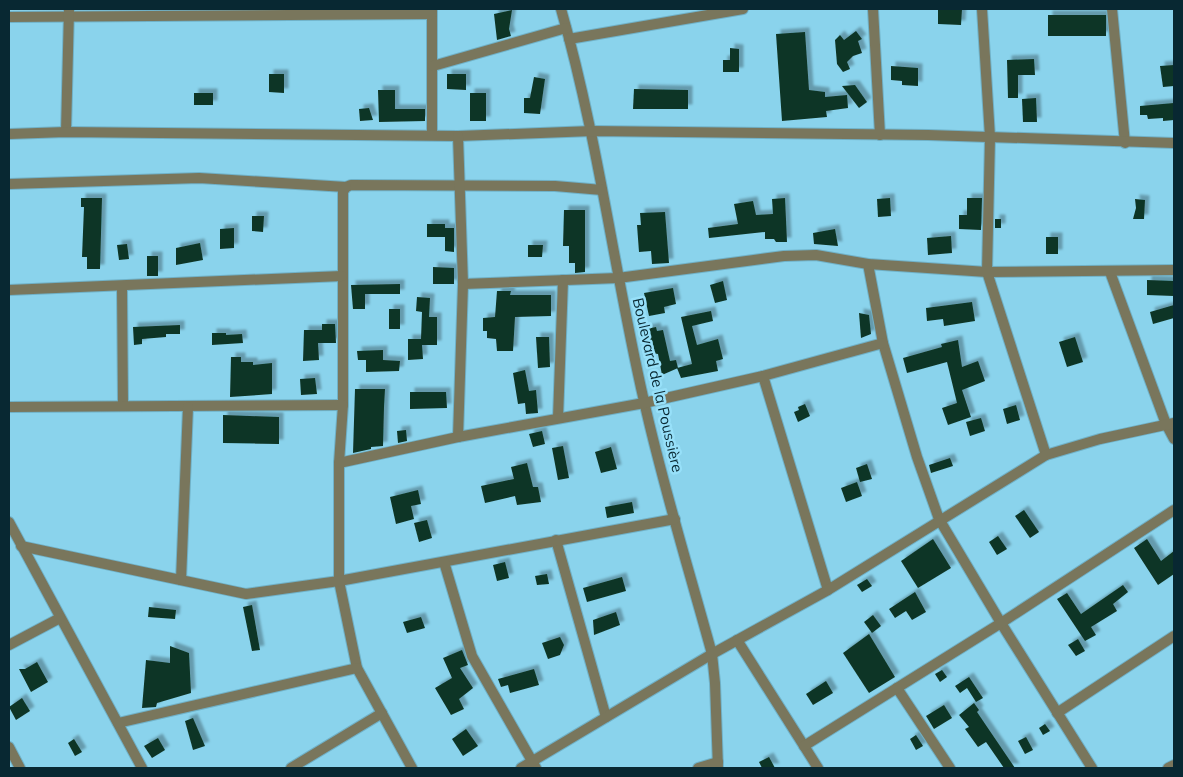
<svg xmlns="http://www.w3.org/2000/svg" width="1183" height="777" viewBox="0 0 1183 777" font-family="Mulish,sans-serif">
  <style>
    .building { fill: #0f3525; filter: url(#shadow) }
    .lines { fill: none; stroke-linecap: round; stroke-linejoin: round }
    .street-casing { stroke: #70b1c7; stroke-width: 12 }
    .street { stroke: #79765c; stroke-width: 10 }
    .labels { text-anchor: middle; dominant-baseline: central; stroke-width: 5; stroke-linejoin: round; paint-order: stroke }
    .street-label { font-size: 15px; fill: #082832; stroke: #97e0f9 }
  </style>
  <defs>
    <filter id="shadow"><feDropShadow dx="4.5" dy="-4.5" stdDeviation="1" flood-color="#0004"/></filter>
  </defs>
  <rect width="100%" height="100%" fill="#8ad3ec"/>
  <g class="building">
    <path d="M938 9H962L961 25 938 24Z"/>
    <path d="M512 10 509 29 511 36 497 40 494 14Z"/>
    <rect x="1048" y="15" width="58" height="21"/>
    <path d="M856 31 862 39 858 41 862 53 853 56 847 62 850 69 843 72 837 64 835 40 840 35 844 40Z"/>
    <path d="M805 32 809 90 825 92V97L847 95 848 108 826 111 827 117 782 121 776 34Z"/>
    <path d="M730 48 739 49V72H723V60H730Z"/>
    <path d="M1034 59 1035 75H1018V98H1008L1007 60Z"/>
    <path d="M1174 65V86L1163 87 1160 66Z"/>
    <path d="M891 66 918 68V86L902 85V81L891 80Z"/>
    <path d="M269 74H284V93L269 92Z"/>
    <path d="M447 74H466V90L447 89Z"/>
    <path d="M534 77 545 79 540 114 524 113V98H530Z"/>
    <path d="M855 85 867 102 859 108 842 86Z"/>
    <path d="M634 89 688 90V109H633Z"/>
    <path d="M378 90H395V109H425V121L379 122Z"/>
    <rect x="194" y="93" width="19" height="12"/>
    <rect x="470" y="93" width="16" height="28"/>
    <path d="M1036 98 1037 122H1023L1022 99Z"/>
    <path d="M1174 103V120L1163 121V118L1148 119 1147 115H1140V106Z"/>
    <path d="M369 108 373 120 360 121 359 109Z"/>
    <path d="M81 198H102L100 269H87V257H82L84 207H81Z"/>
    <path d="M785 198 787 242H776L774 239H765V232L709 238 708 228 738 224 734 204 753 201 756 215 773 214 772 199Z"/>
    <path d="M890 198 891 216 878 217 877 199Z"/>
    <path d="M967 198H982L981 230 959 229V215H967Z"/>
    <path d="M1135 199 1145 200 1144 219H1133L1136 208Z"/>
    <path d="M564 210H585V272L575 273V263H569V246H563Z"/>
    <path d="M665 212 669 263 652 264 651 251 639 252 637 225H641L640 213Z"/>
    <path d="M252 216H264L263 232 252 231Z"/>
    <rect x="995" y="219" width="6" height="9"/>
    <path d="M427 224H445V228H454V252L445 251V237H427Z"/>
    <path d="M234 228V248L220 249V229Z"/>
    <path d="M835 229 838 246 814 244 813 233Z"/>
    <path d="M951 236 952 253 928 255 927 238Z"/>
    <rect x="1046" y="237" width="12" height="17"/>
    <path d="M200 243 203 260 176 265V248Z"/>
    <path d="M127 244 129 259 119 260 117 245Z"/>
    <path d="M528 245H543L542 257H528Z"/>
    <rect x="147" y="256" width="11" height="20"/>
    <path d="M433 267 454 268V284H433Z"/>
    <path d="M1147 280 1174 281V296L1147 295Z"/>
    <path d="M723 281 727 300 715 303 710 285Z"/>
    <path d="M400 284V294H365V309H353L351 285Z"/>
    <path d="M673 288 676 304 664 307 665 313 649 316 644 293Z"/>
    <path d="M497 291H511L510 295H551V316L515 317 513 351H497L496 339 487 338V331H483V318L495 317Z"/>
    <path d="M417 297 430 298 429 317H437V345H422L423 359 408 360V339H421L422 312 416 311Z"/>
    <path d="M972 302 975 321 944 326 943 319 927 321 926 308Z"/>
    <path d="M1174 305V318L1153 324 1150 312Z"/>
    <rect x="389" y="309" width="11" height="20"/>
    <path d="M711 311 713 321 692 326 697 345 718 339 723 359 716 361 718 371 681 378 677 368 692 364 681 317Z"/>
    <path d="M859 313 869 315 871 334 861 338Z"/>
    <path d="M322 324H335L336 343H318L319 360 303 361 304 330H322Z"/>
    <path d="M180 325V334H166V337L142 339V344L134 345 133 327Z"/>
    <path d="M656 327 657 331 663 330 670 361 676 360 678 368 662 375 658 354 652 353 646 329Z"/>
    <path d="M212 333H226V335L242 334 243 343 212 345Z"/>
    <path d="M536 337H549L550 367 538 368Z"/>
    <path d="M1075 337 1083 362 1067 367 1059 342Z"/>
    <path d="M958 340 962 367 978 361 985 381 962 390 971 417 948 425 942 408 957 403 947 362 907 373 903 358 942 347 941 344Z"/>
    <path d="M383 350V360L400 361 399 371 366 372V360H358L357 351Z"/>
    <path d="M231 357H241V362H253V365L272 363V394L230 397Z"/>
    <path d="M525 370 529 391 536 390 538 413 526 414 525 403 518 404 513 373Z"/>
    <path d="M315 378 317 394 301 395 300 379Z"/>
    <path d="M355 389H385L384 407 383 446 371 447V449L353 453Z"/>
    <path d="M410 392H446L447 408 410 409Z"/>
    <path d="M805 404 810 416 798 422 794 412 799 410 798 407Z"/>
    <path d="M1016 405 1020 420 1007 424 1003 409Z"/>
    <path d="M223 415 279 417V444L223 443Z"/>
    <path d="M981 418 985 431 970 436 966 422Z"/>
    <path d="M406 430 407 441 398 443 397 431Z"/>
    <path d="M542 431 545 444 533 447 529 434Z"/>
    <path d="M563 446 569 478 558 480 552 448Z"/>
    <path d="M611 447 617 469 601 473 595 452Z"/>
    <path d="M950 458 953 466 931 473 929 465Z"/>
    <path d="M527 463 533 487H538L541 502 517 505 515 496 485 503 481 486 514 479 511 467Z"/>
    <path d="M867 464 872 479 860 482 856 468Z"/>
    <path d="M857 482 862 496 846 502 841 488Z"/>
    <path d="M418 490 421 504 411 506 414 519 396 524 390 497Z"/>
    <path d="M632 502 634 513 607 518 605 507Z"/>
    <path d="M1024 510 1039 532 1030 538 1015 516Z"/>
    <path d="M427 520 432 538 419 542 414 523Z"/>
    <path d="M998 536 1007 549 997 555 989 542Z"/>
    <path d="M933 539 951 568 918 588 901 561Z"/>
    <path d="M1147 539 1161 561 1174 551V574L1158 585 1134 548Z"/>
    <path d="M505 562 509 578 497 581 493 565Z"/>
    <path d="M547 574 549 584 537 585 535 576Z"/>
    <path d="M622 577 626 591 587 602 583 588Z"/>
    <path d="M867 579 872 586 862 592 857 585Z"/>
    <path d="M1123 585 1128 592 1113 604 1117 611 1091 627 1096 635 1085 641 1057 599 1067 593 1081 614Z"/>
    <path d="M915 592 926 612 912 620 906 611 895 618 889 609Z"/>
    <path d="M252 605 260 650 252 651 243 607Z"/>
    <path d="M149 607 176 610 175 619 148 617Z"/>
    <path d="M616 612 620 625 594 635 593 620Z"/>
    <path d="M873 615 881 626 872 633 864 622Z"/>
    <path d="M421 617 425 628 407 633 403 622Z"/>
    <path d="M869 634 895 677 869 693 843 653Z"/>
    <path d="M560 637 564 645 560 655 548 659 542 643Z"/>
    <path d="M1078 639 1085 651 1076 656 1068 645Z"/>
    <path d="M170 646 189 653 191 693 157 703 156 707 142 708 146 660 170 663Z"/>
    <path d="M462 650 468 665 460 668 473 688 459 699 464 709 451 715 435 688 452 678 443 658Z"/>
    <path d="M37 662 48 682 31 692 19 669H25Z"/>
    <path d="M534 669 539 685 510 693 508 685 501 687 498 679Z"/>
    <path d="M942 670 947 677 940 682 935 674Z"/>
    <path d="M969 677 983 698 976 702 967 688 960 693 955 686Z"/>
    <path d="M826 681 833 693 813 705 806 694Z"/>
    <path d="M22 698 30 711 16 720 9 707Z"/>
    <path d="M974 703 979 710 977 712 1015 768H1004L986 742 978 747 965 729 969 727 959 715Z"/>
    <path d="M944 705 952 718 934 729 926 716Z"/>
    <path d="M193 718 205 746 193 750 185 721Z"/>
    <path d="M1045 724 1050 731 1043 735 1039 728Z"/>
    <path d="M466 729 478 746 463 756 452 739Z"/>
    <path d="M916 735 923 746 916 750 910 739Z"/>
    <path d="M1026 737 1033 750 1025 754 1018 741Z"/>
    <path d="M158 738 165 750 152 758 144 746Z"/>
    <path d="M74 739 82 752 75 756 68 743Z"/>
    <path d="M769 757 775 768H762L759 762Z"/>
  </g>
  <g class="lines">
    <g class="street-casing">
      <g id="street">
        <path d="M432 9V134"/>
        <path d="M561 9C598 138 614 271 644 401 663 486 689 570 712 654L715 683 718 768"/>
        <path d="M873 9 880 135"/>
        <path d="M982 9 990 137 987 272 1046 455"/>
        <path d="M1112 9 1125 143"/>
        <path d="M9 17 432 14"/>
        <path d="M569 39 743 9"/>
        <path d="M433 66 566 28"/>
        <path d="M66 132 69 10"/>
        <path d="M9 134 66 132 458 136 592 131 928 135 1174 143"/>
        <path d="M9 184 199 178 346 187 351 185 555 186 602 190"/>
        <path d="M346 187 343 192V405L339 463V581L357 668 412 768"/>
        <path d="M868 264 883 343 917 457 939 519 1001 623 1092 768"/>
        <path d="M1110 272 1166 424 1174 439"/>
        <path d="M463 284 618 278 784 256 816 255 868 264 987 272 1174 270"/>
        <path d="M122 287 123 406"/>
        <path d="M9 290 342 276"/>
        <path d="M763 376 828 590"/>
        <path d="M9 407 343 405"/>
        <path d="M558 418 563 280"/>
        <path d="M458 437 463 284 458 136"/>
        <path d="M339 463 458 437 644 403 763 376 883 343"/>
        <path d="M9 522 142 768"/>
        <path d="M556 540 606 717"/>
        <path d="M21 546 246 594 339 581 675 519"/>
        <path d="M444 562 472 656 536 768"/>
        <path d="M181 580 188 407"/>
        <path d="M737 640 818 768"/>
        <path d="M9 645 60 618"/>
        <path d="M897 688 950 768"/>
        <path d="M1057 713 1174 636"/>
        <path d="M118 723 357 668"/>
        <path d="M804 746 1001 623 1174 510"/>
        <path d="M9 747 20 768"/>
        <path d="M291 768 382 713"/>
        <path d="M521 768 712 654 828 590 1046 455 1100 439 1174 423"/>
        <path d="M698 768 718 762"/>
        <path d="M1168 768 1174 765"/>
      </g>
    </g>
    <use href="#street" class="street"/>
  </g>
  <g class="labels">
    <g class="street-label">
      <text transform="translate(658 385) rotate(77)">Boulevard de la Poussière</text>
    </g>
  </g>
  <rect width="1183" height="777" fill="none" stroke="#082832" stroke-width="20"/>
</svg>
